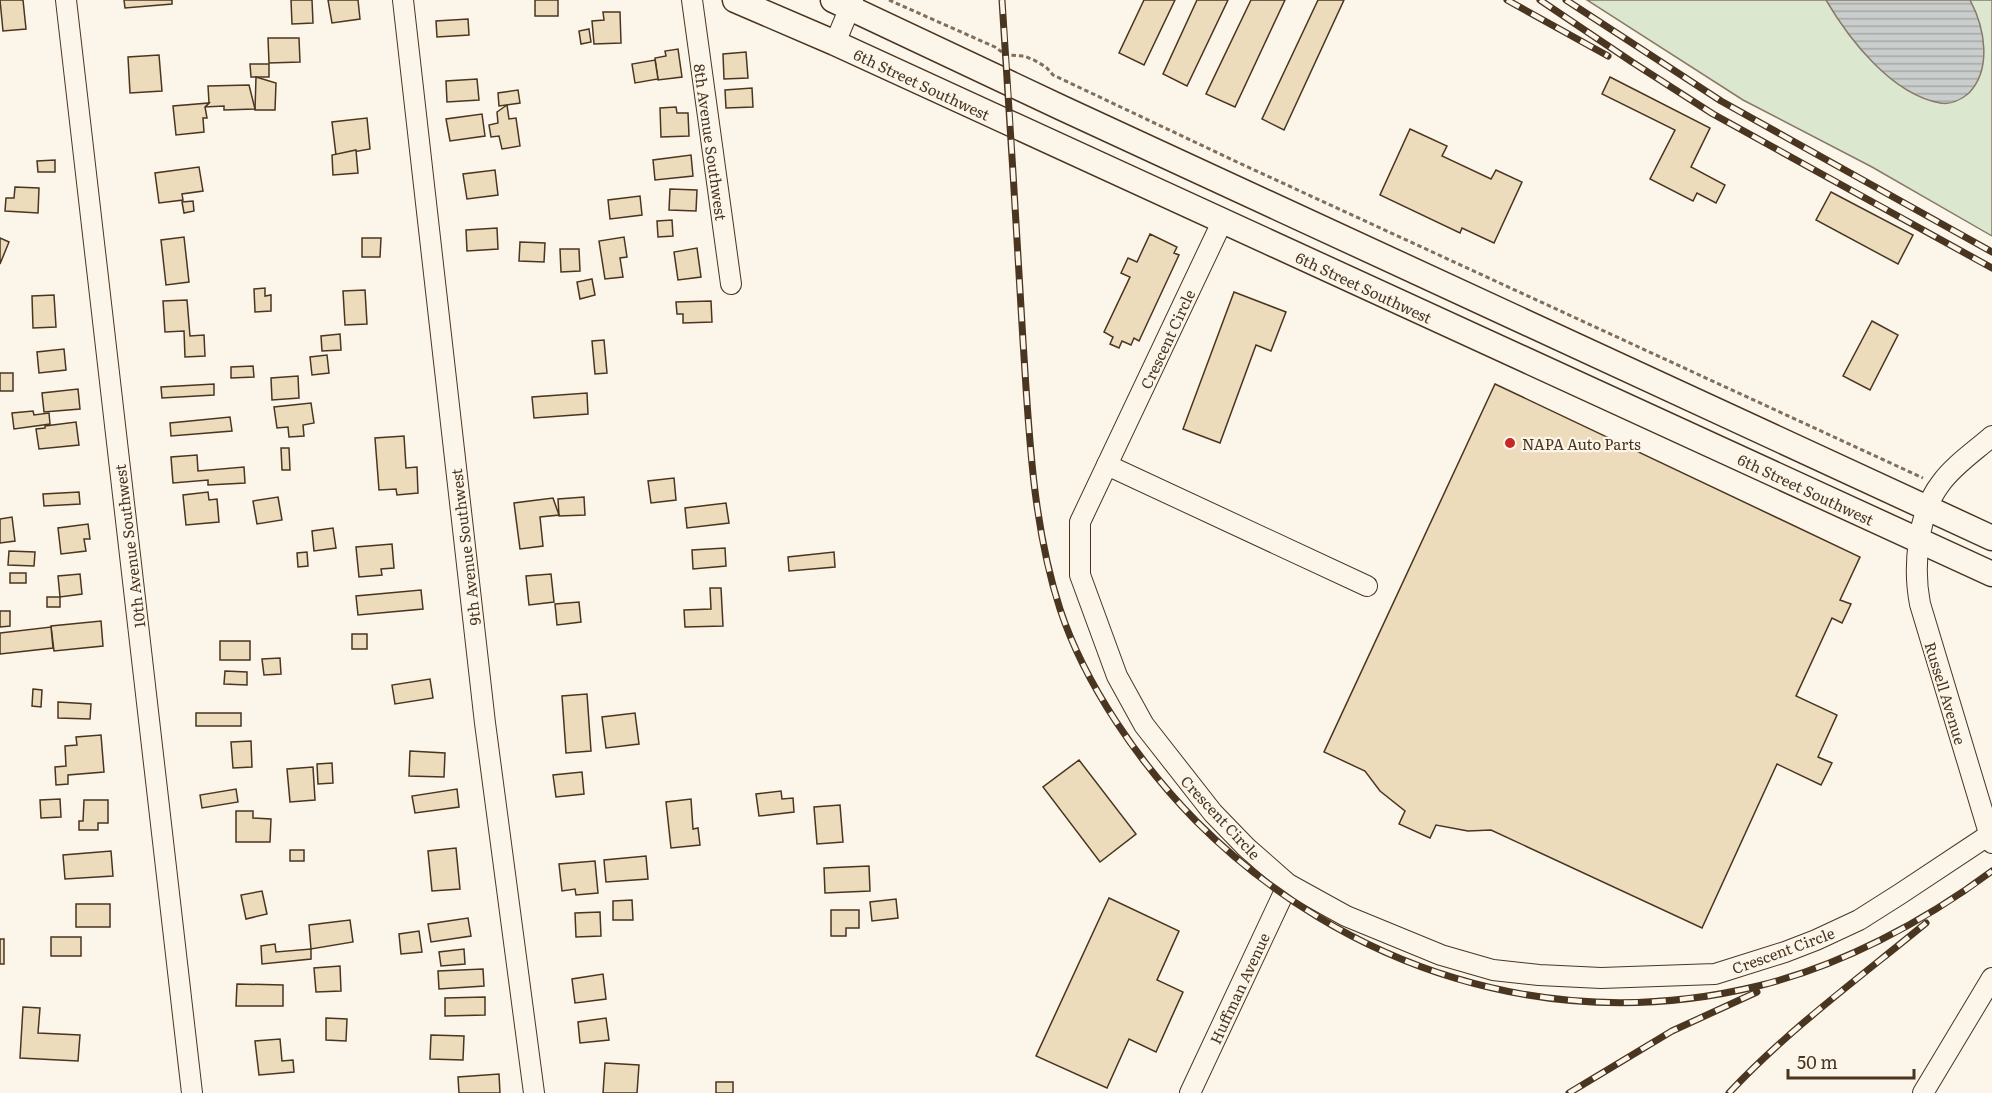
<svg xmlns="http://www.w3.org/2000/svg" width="1992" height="1093" viewBox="0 0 1992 1093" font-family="Literata,serif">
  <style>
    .grass { fill: #dce7d0; stroke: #887966; stroke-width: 1.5 }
    .water { fill: url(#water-rules); stroke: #887966; stroke-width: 1.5 }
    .building { fill: #ecdcbc; stroke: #4a3520; stroke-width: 1.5 }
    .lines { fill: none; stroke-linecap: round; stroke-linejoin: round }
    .minor-casing { stroke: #4a3520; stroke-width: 22 }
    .major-casing { stroke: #4a3520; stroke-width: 27 }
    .path { stroke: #7f6f5c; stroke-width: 3; stroke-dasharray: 4.5 3; stroke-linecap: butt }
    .minor { stroke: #fbf6e9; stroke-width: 20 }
    .major { stroke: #fbf6e9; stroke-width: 24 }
    .rail-casing { stroke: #4a3520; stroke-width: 7 }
    .rail { stroke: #fbf6e9; stroke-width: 4.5; stroke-dasharray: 14; stroke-linecap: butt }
    .poi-dot { fill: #c62828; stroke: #fbf6e9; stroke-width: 2 }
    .labels { text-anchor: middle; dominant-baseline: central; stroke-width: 4.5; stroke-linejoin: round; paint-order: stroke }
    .street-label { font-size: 15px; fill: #4a3520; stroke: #fbf6e9 }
    .poi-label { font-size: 15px; fill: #4a3520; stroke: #fbf6e9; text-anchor: start }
  </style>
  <defs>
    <pattern id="water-rules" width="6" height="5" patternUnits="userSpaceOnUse" patternTransform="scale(1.5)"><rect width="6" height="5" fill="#c9cecd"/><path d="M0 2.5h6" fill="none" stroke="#a5a8a6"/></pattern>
  </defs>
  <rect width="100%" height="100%" fill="#fbf6e9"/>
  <path class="grass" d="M1587 0H1992V236L1872 167 1743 100Z"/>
  <path class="water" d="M1826 0H1970C1985 28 1992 69 1969 93 1961 100 1950 105 1940 103 1891 94 1849 39 1826 0Z"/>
  <g class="building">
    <path d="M0 0H23L26 29 3 31Z"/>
    <path d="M124 0H172V4L125 8Z"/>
    <path d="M291 0H312L313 23 292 24Z"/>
    <path d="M328 0H358L360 19 332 23Z"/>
    <rect x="535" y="0" width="23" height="16"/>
    <path d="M1144 0H1175L1144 65 1119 53Z"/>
    <path d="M1197 0H1228L1187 86 1163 74Z"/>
    <path d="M1251 0H1285L1235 107 1206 94Z"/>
    <path d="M1318 0H1344L1284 130 1262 119Z"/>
    <path d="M603 12H620L621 43 594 44 592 21 604 20Z"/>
    <path d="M468 19 469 35 437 37 436 21Z"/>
    <path d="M589 29 591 42 581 44 579 31Z"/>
    <path d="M268 38H299L300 62 269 63Z"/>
    <path d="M678 49 682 77 658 80 655 58 666 56 665 51Z"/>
    <path d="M746 52 748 78 724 79 723 54Z"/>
    <path d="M159 55 162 91 130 93 128 57Z"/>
    <path d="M655 60 658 79 635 83 632 64Z"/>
    <path d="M250 64H269V77H251Z"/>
    <path d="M256 77 276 83 275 110H255Z"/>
    <path d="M1610 77 1710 128 1691 167 1725 185 1716 203 1697 193 1693 201 1650 179 1675 130 1602 94Z"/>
    <path d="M477 79 479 100 447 102 446 81Z"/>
    <path d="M249 85 255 109 224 110V106L205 107 209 103 208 86Z"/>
    <path d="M752 88 753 107 726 108 725 90Z"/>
    <path d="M518 90 520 103 499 106 498 93Z"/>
    <path d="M209 103 205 107 207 118H203L204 132 176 135 173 106Z"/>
    <path d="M507 105 509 119 516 118 520 146 502 149 499 136 491 137 489 125 498 123 497 112Z"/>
    <path d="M676 107 677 113H688L689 136 661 137 660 108Z"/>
    <path d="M482 114 485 136 450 141 446 119Z"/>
    <path d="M367 118 370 149 336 155 332 122Z"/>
    <path d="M1410 129 1447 146 1442 156 1491 179 1496 170 1522 182 1494 243 1462 228 1460 233 1380 195Z"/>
    <path d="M356 150 358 173 333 175 332 155Z"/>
    <path d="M691 155 693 176 655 180 653 160Z"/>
    <path d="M55 160V172H38L37 161Z"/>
    <path d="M199 167 203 191 182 194 183 200 159 203 155 173Z"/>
    <path d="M495 170 498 195 467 199 463 174Z"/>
    <path d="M15 187 39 188 38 213 5 211 6 198H14Z"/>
    <path d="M670 189 697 190 696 211 669 210Z"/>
    <path d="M1831 192 1913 235 1898 264 1816 220Z"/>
    <path d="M640 196 642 215 610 219 608 200Z"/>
    <path d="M193 201 194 211 184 213 182 202Z"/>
    <path d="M672 220 673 236 658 237 657 221Z"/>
    <path d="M497 228 498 249 467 251 466 230Z"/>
    <path d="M1150 234 1177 247 1174 253 1179 255 1139 341 1134 338 1131 345 1122 341 1119 348 1110 344 1113 337 1104 332 1130 277 1121 273 1128 258 1137 262Z"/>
    <path d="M184 237 189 282 166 285 161 240Z"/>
    <path d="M624 237 627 257 620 258 623 277 605 279 599 241Z"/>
    <path d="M0 238 9 242 0 264Z"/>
    <path d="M362 238H381L380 257H362Z"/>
    <path d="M520 242 545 243 544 262 519 261Z"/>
    <path d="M697 248 701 277 678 280 674 252Z"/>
    <path d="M560 249H579L580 271 561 272Z"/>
    <path d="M592 279 595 295 580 299 577 282Z"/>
    <path d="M265 288V296L271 295V311L255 312 254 289Z"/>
    <path d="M365 290 367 324 345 325 343 291Z"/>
    <path d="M1234 292 1286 312 1271 351 1256 345 1220 443 1183 429Z"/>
    <path d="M54 295 56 327 33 328 32 296Z"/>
    <path d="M187 300 190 336 204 335 205 356 185 357 184 331 165 332 163 301Z"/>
    <path d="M711 301 712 322 683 323V314H677L676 302Z"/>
    <path d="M1872 321 1898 335 1870 390 1843 376Z"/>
    <path d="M340 334 341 350 322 351 321 336Z"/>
    <path d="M604 340 607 373 595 374 592 341Z"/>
    <path d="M64 349 66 370 39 373 37 352Z"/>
    <path d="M327 355 329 373 312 375 310 357Z"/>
    <path d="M253 366 254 377 231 378V367Z"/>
    <rect x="0" y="373" width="13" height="18"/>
    <path d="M298 376 299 398 272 400 271 378Z"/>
    <path d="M214 384V395L162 398 161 387Z"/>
    <path d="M1495 384 1860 557 1840 600 1851 604 1842 623 1832 618 1796 696 1837 715 1818 757 1832 763 1821 785 1777 764 1702 928 1491 830 1468 831 1436 825 1430 838 1399 824 1405 811 1380 791 1365 771 1324 752Z"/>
    <path d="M78 389 80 409 44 412 42 393Z"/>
    <path d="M587 393 588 414 534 418 532 397Z"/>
    <path d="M311 403 314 423 303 425 304 436 289 437 288 427 277 428 274 407Z"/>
    <path d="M33 411 34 415 49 413 50 424 14 429 12 413Z"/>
    <path d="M230 417 232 431 171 436 170 423Z"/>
    <path d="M76 422 79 445 39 449 36 429 45 428V426Z"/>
    <path d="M404 436 406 468 417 467 418 493 397 495 396 489 379 490 375 438Z"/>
    <path d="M281 448H289L290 470H282Z"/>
    <path d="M197 455 198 471 244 467 245 483 208 485V480L173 483 171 457Z"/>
    <path d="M674 478 676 500 651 503 648 481Z"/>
    <path d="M79 492 80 504 44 506 43 494Z"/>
    <path d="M208 492 209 500 217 499 219 522 186 525 183 495Z"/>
    <path d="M278 497 282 520 257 524 253 501Z"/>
    <path d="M584 497 585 515 559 516 558 499Z"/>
    <path d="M553 498 559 515 540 517 543 546 520 549 514 503Z"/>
    <path d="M726 503 729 523 687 528 685 508Z"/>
    <path d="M12 517 15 541 0 543V519Z"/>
    <path d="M88 524 90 539H84L86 551 61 554 58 528Z"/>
    <path d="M333 528 336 548 314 551 312 531Z"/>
    <path d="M392 544 394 568 381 569 382 575 359 577 356 547Z"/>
    <path d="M725 548 726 566 693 569 692 550Z"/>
    <path d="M9 551 35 552 34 566 8 565Z"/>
    <path d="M307 552 308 566 298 567 297 553Z"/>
    <path d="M834 552 835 567 789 571 788 557Z"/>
    <rect x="10" y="573" width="16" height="10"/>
    <path d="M80 574 82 594 60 597 58 576Z"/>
    <path d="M551 574 554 602 529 605 526 576Z"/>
    <path d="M710 588H721L723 626 685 627 684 610 711 609Z"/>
    <path d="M421 590 423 609 358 615 356 596Z"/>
    <rect x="47" y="597" width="13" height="10"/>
    <path d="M579 602 581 622 557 625 555 604Z"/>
    <path d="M0 611H10V626L0 627Z"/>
    <path d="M101 621 103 646 54 651 51 626Z"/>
    <path d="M51 627 53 648 0 654V633Z"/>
    <rect x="352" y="634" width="15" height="15"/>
    <rect x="220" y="641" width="30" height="19"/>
    <path d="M280 658 281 674 264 675 262 659Z"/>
    <path d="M225 671 247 672V685L224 684Z"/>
    <path d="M430 679 433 698 395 704 392 685Z"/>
    <path d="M33 689 42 690 41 707 32 706Z"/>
    <path d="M587 694 591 751 566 753 562 696Z"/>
    <path d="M58 702 91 704 90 719 58 718Z"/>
    <rect x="196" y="713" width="45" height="13"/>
    <path d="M635 713 639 744 606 748 602 717Z"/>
    <path d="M101 735 104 772 68 775V784L56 785 55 767 66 766 65 746 77 745 76 737Z"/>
    <path d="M251 741 252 767 233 768 231 742Z"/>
    <path d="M410 751 445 753 444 777 409 776Z"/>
    <path d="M1079 760 1136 834 1100 862 1043 787Z"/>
    <path d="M332 763 333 783 318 784 317 764Z"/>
    <path d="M313 767 315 800 290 802 287 769Z"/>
    <path d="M582 772 584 794 556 797 553 775Z"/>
    <path d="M236 789 238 802 202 808 200 795Z"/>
    <path d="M457 789 459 807 415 813 412 796Z"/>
    <path d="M781 791 782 799 793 798 794 812 759 816 756 794Z"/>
    <path d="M60 799 61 817 41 818 40 800Z"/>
    <path d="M691 799 693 829 698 828 700 845 671 848 666 802Z"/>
    <path d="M84 800H108V823H98V830H79V821H83Z"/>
    <path d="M840 805 843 842 817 844 814 807Z"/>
    <path d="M236 811H253V818L271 819 270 842H236Z"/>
    <path d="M456 848 460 889 432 891 428 851Z"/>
    <rect x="290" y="850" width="14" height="11"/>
    <path d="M111 851 113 876 65 879 63 855Z"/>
    <path d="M646 856 648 879 606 882 604 860Z"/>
    <path d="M595 861 598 893 576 895 575 889 562 891 559 864Z"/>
    <path d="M869 866 870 891 825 893 824 868Z"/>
    <path d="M262 891 267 914 246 919 241 895Z"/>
    <path d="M1109 898 1179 931 1157 980 1183 992 1156 1052 1129 1039 1107 1088 1036 1056Z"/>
    <path d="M896 899 898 918 872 921 870 902Z"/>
    <path d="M632 900 633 920H613V901Z"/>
    <rect x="76" y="904" width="34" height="23"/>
    <path d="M831 910H859V928H846V936H831Z"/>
    <path d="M600 912 601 936 576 937 575 913Z"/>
    <path d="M468 918 471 936 431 942 428 924Z"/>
    <path d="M350 920 353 942 311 949 309 925Z"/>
    <path d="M419 931 422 952 401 954 399 934Z"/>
    <rect x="51" y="937" width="30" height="19"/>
    <rect x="0" y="939" width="4" height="25"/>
    <path d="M275 944 276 952 311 949V959L262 964 261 946Z"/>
    <path d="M464 949 465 964 441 966 439 952Z"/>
    <path d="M340 966 341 991 316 992 314 968Z"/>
    <path d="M483 969 484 986 439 989 438 971Z"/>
    <path d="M603 974 606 999 575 1003 572 979Z"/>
    <path d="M237 984 283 985V1006H236Z"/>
    <path d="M485 997V1015L445 1016V998Z"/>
    <path d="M23 1007 40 1008 38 1033 80 1035 78 1061 20 1058Z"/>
    <path d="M326 1018 347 1019 346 1041 326 1040Z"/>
    <path d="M606 1018 609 1040 580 1043 578 1022Z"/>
    <path d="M431 1035 464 1036 463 1060 430 1059Z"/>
    <path d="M280 1039 282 1061 293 1060 294 1072 259 1075 255 1041Z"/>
    <path d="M605 1063 639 1065 637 1093H603Z"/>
    <path d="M499 1074 500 1093H459L458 1077Z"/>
    <rect x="716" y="1082" width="17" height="11"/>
  </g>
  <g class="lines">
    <g class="minor-casing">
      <g id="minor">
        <path d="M66 0 192 1093"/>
        <path d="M403 0 485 723 534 1093"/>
        <path d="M692 0 731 284"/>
        <path d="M835 43 853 0"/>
        <path d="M1222 222 1080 522V575L1117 676 1144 725 1213 813 1246 847 1288 884 1346 916 1441 955 1493 970 1539 975 1601 978 1715 974 1785 952 1816 940 1859 920 1900 894 1989 835"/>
        <path d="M1992 436C1975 451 1954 465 1941 483 1917 514 1913 568 1920 604L1992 843"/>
        <path d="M1107 465 1367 586"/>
        <path d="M1190 1093 1288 884"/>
        <path d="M1923 1093 1992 978"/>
      </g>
    </g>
    <g class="major-casing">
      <g id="major">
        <path d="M735 0 835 43 1992 574"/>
        <path d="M833 0 1062 108 1992 538"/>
      </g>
    </g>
    <path class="path" d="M889 0 995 47 1006 55 1024 56 1034 60 1046 67 1053 75 1237 162 1923 478"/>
    <use href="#minor" class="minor"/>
    <use href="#major" class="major"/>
    <g class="rail-casing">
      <g id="rail">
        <path d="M1002 0C1010 114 1016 227 1023 341 1029 430 1032 523 1060 609 1085 685 1140 764 1196 821 1345 970 1551 1036 1758 986 1840 966 1924 922 1992 871"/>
        <path d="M1507 0 1608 56"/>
        <path d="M1540 0 1632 62 1713 114 1992 268"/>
        <path d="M1566 0 1721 101 1992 252"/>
        <path d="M1569 1093 1672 1031 1757 992"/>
        <path d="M1729 1093C1788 1030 1859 978 1926 923"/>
      </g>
    </g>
    <use href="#rail" class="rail"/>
  </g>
  <circle class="poi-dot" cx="1510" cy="443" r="6"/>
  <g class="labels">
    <g class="street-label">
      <text transform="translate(922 84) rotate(25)">6th Street Southwest</text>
      <text transform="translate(711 142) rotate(82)">8th Avenue Southwest</text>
      <text transform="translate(1364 287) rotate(25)">6th Street Southwest</text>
      <text transform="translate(1167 339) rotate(-65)">Crescent Circle</text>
      <text transform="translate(1806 489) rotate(25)">6th Street Southwest</text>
      <text transform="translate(129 546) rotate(-97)">10th Avenue Southwest</text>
      <text transform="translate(465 547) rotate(-97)">9th Avenue Southwest</text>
      <text transform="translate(1946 693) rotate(73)">Russell Avenue</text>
      <text transform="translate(1221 817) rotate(47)">Crescent Circle</text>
      <text transform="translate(1783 950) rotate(-20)">Crescent Circle</text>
      <text transform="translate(1239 988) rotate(-65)">Huffman Avenue</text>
    </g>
    <g class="poi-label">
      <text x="1522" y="443">NAPA Auto Parts</text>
    </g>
  </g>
  <path d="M1788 1069v9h126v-9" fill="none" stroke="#4a3520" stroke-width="3"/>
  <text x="1797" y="1069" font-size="18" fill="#4a3520" stroke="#fbf6e9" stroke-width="4.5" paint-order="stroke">50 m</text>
</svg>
